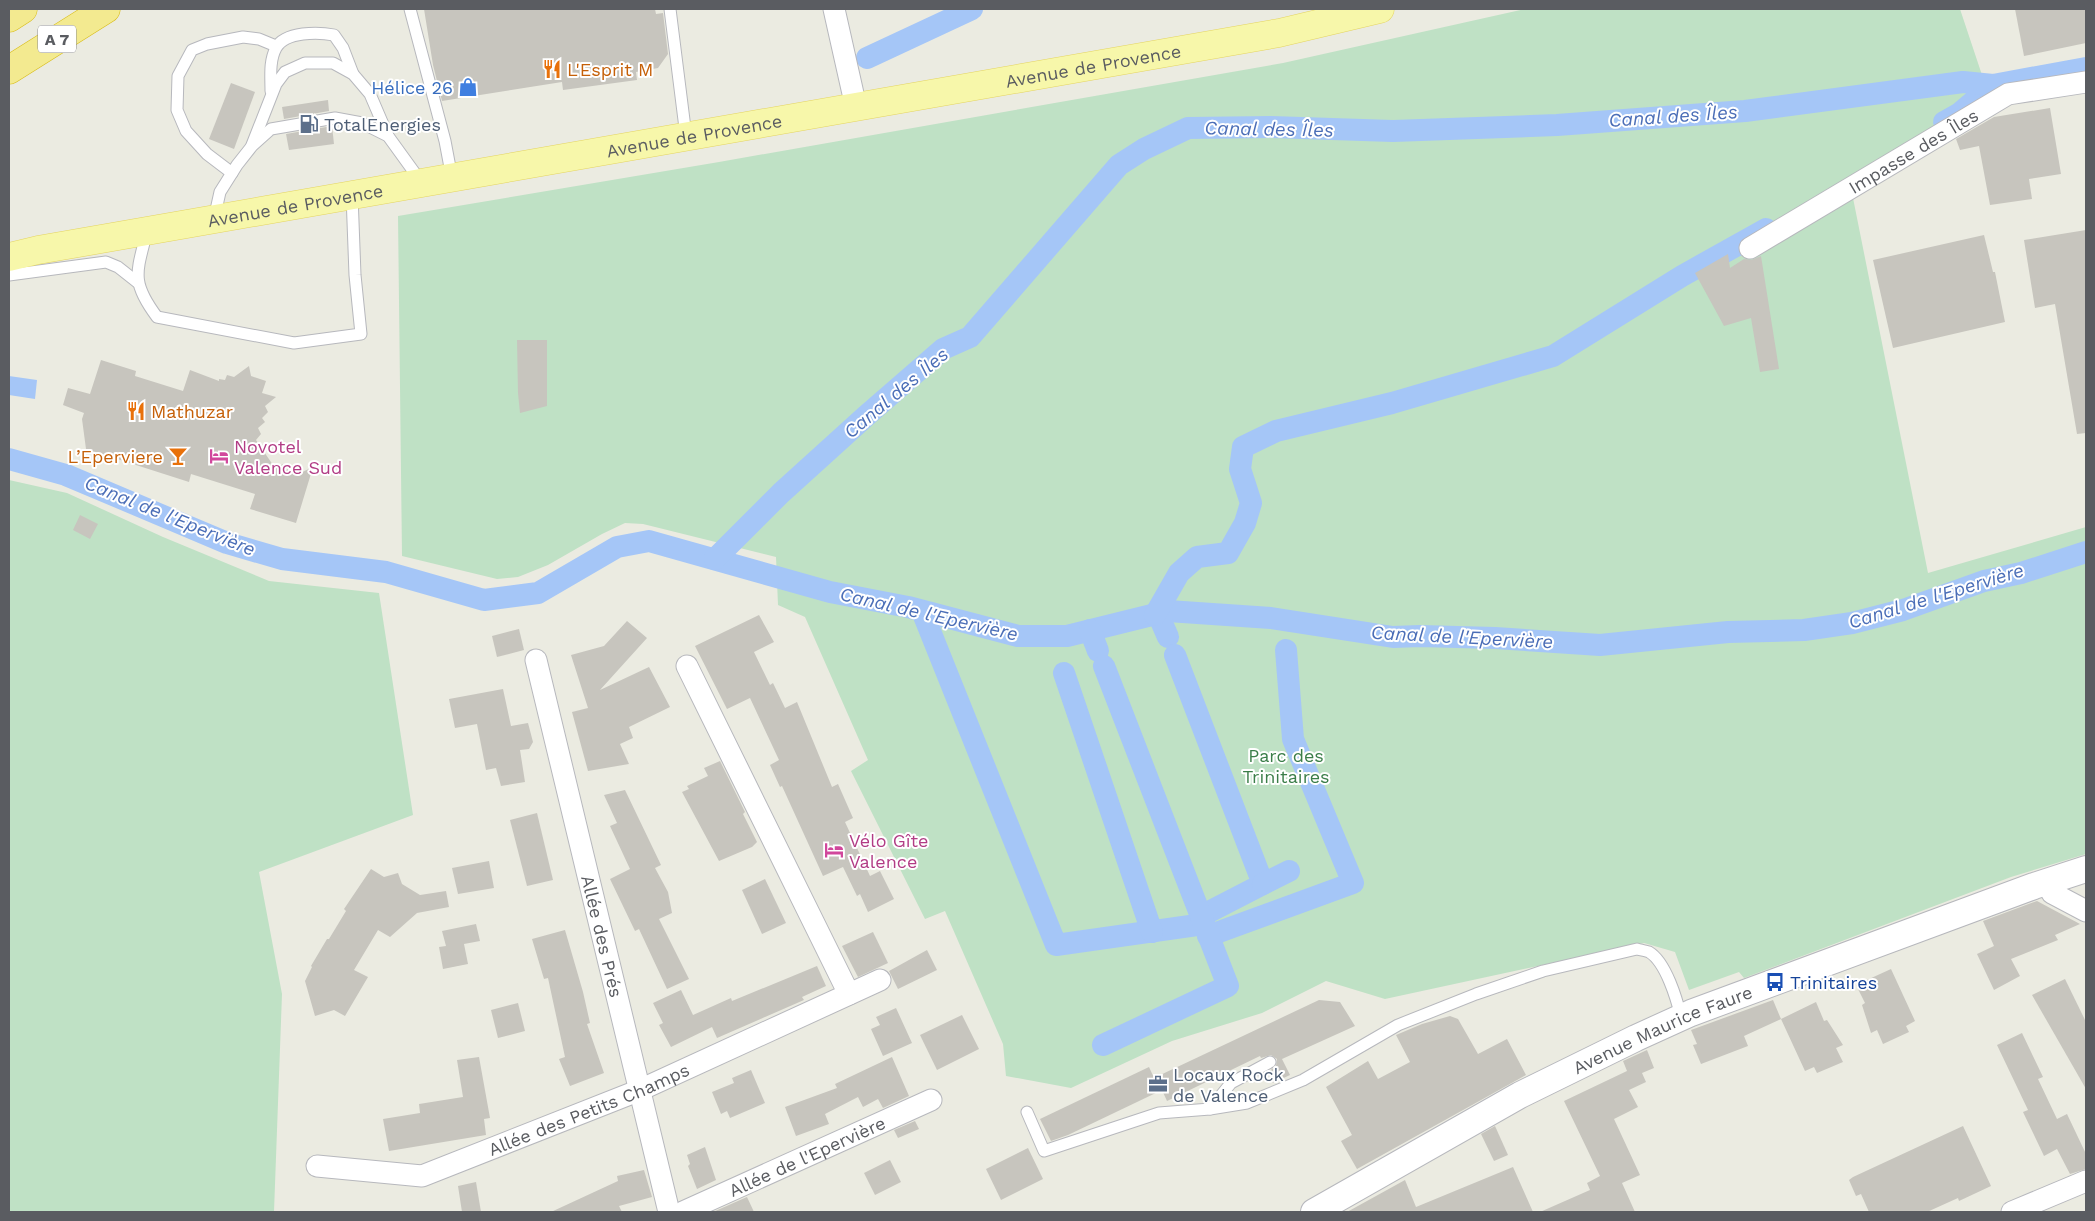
<svg xmlns="http://www.w3.org/2000/svg" width="2095" height="1221" viewBox="0 0 2095 1221" font-family="'Work Sans',sans-serif">
  <style>
    .green { fill: #bfe1c5 }
    .water { fill: #a5c6f7 }
    .lines { fill: none; stroke-linecap: round; stroke-linejoin: round }
    .canal { stroke: #a5c6f7; stroke-width: 22 }
    .building { fill: #c7c5be }
    .service-casing { stroke: #b7b8bd; stroke-width: 13 }
    .minor-casing { stroke: #b7b8bd; stroke-width: 23 }
    .tertiary-casing { stroke: #b7b8bd; stroke-width: 28 }
    .primary-casing { stroke: #e4d461; stroke-width: 29 }
    .motorway-casing { stroke: #d8bb14; stroke-width: 29 }
    .service { stroke: #fff; stroke-width: 11 }
    .minor { stroke: #fff; stroke-width: 21 }
    .tertiary { stroke: #fff; stroke-width: 26 }
    .primary { stroke: #f7f7aa; stroke-width: 28 }
    .motorway { stroke: #f3ea90; stroke-width: 28 }
    .labels { text-anchor: middle; dominant-baseline: central; stroke-width: 4; stroke-linejoin: round; paint-order: stroke }
    .shield { fill: #fff; stroke: #8c8d90; stroke-width: 1 }
    .shield-label { font-size: 16px; font-weight: bold; fill: #5a5c61 }
    .street-label { font-size: 18px; fill: #5a5c61; stroke: #fff }
    .food-label { font-size: 18px; fill: #c56008; stroke: #fff; text-anchor: start }
    .shop-label { font-size: 18px; fill: #366cbe; stroke: #fff; text-anchor: end }
    .service-label { font-size: 18px; fill: #4e5e75; stroke: #fff; text-anchor: start }
    .hotel-label { font-size: 18px; fill: #b23c85; stroke: #fff; text-anchor: start }
    .park-label { font-size: 18px; fill: #3b7e49; stroke: #fff }
    .transit-label { font-size: 18px; fill: #164399; stroke: #fff; text-anchor: start }
    .water-label { font-size: 19px; font-style: italic; fill: #4b6eb7; stroke: #fff }
  </style>
  <rect width="100%" height="100%" fill="#ebebe1"/>
  <g class="green">
    <path d="M1525 9H1960L1989 96 1853 198 1928 573 2086 527V854L2011 877 1744 978 1739 972 1689 990 1675 952 1644 943 1385 999 1326 981 1262 1013 1172 1041 1071 1088 1006 1076 1003 1044 945 911 925 919 851 771 868 760 805 617 778 605 776 557 643 524 625 523 602 534 548 565 518 577 497 579 402 556 398 216 719 162 1283 63Z"/>
    <path d="M9 480 67 493 163 537 269 581 379 593 413 815 259 872 282 994 274 1212H9Z"/>
  </g>
  <path class="water" d="M9 376 37 380 35 399 9 395Z"/>
  <g class="lines">
    <g class="canal">
      <path d="M867 58 972 9"/>
      <path d="M1944 122 1960 113 1993 85"/>
      <path d="M9 459 66 475 227 543 282 559 386 572 484 600 538 593 617 547 649 541 830 592 908 607 1018 636H1067L1168 611 1271 618 1393 637 1420 636 1495 638 1600 645 1728 632 1804 630 1852 623 1903 610 1984 581 2021 573 2086 552"/>
      <path d="M715 559 781 493 866 416 943 349 970 337 1119 165 1144 149 1188 128 1271 127 1393 131 1557 125 1745 111 1963 82 1993 85 2086 68"/>
      <path d="M922 611 1056 945 1204 924"/>
      <path d="M1158 614 1168 637"/>
      <path d="M1155 615 1179 573 1197 557 1228 553 1245 523 1251 503 1240 469 1243 447 1276 431 1392 403 1553 356 1682 276 1766 229"/>
      <path d="M1090 630 1098 651"/>
      <path d="M1175 655 1263 884 1201 916"/>
      <path d="M1064 673 1152 932"/>
      <path d="M1263 884 1289 871"/>
      <path d="M1208 936 1353 883 1293 739 1286 650"/>
      <path d="M1103 1045 1228 986 1104 666"/>
    </g>
  </g>
  <g class="building">
    <path d="M424 9H655L656 14 663 13 668 54 658 68 636 72 637 80 563 90 562 82 442 101 433 65Z"/>
    <path d="M2015 9H2086V43L2024 56Z"/>
    <path d="M231 83 255 92 234 149 209 139Z"/>
    <path d="M328 100 329 111 284 119 282 107Z"/>
    <path d="M2050 108 2061 174 2029 179 2032 199 1990 205 1979 146 1960 150 1956 139 1994 117Z"/>
    <path d="M332 126 334 144 289 150 286 134Z"/>
    <path d="M2086 230V433L2077 434 2055 304 2035 308 2024 240Z"/>
    <path d="M1984 235 1993 272H1995L2005 322 1893 348 1873 260Z"/>
    <path d="M1728 254 1730 268 1744 259 1751 260 1761 256 1779 369 1760 372 1751 318 1724 326 1695 273Z"/>
    <path d="M517 340H547V406L520 413 518 393Z"/>
    <path d="M101 360 136 371 135 376 183 391 190 370 219 381V379L225 380 227 375 234 377 249 366 251 376 266 381 262 393 276 397 265 406 268 412 262 418 265 422 258 428 261 434 256 440 275 468 283 464 286 470 293 467 298 474 313 467 296 523 250 509 255 494 191 474 189 482 86 449 82 419 84 413 63 405 68 388 90 394Z"/>
    <path d="M80 515 98 524 90 539 73 530Z"/>
    <path d="M759 615 774 642 754 652 770 685 773 683 785 708 797 702 832 787 838 784 853 818 845 822 870 876 880 871 894 899 868 912 860 894 857 896 843 867 823 876 782 786 780 787 770 765 779 760 750 698 727 709 695 646Z"/>
    <path d="M627 621 647 638 600 690 649 667 670 707 629 727 633 738 620 744 629 764 588 771 572 712 588 708 571 655 604 646Z"/>
    <path d="M519 629 524 650 497 657 492 636Z"/>
    <path d="M503 689 511 726 528 723 533 742 529 749 520 750 525 782 501 786 496 768 486 770 477 724 455 728 449 699Z"/>
    <path d="M720 761 745 812 743 814 757 842 752 847 719 861 682 792 689 789 687 786 708 776 704 768Z"/>
    <path d="M625 790 661 865 655 868 668 892 672 913 659 919 689 979 667 989 639 929 635 931 610 879 630 869 610 826 617 823 604 795Z"/>
    <path d="M537 813 553 880 527 886 510 820Z"/>
    <path d="M489 861 494 888 458 894 452 868Z"/>
    <path d="M371 869 384 877 398 873 402 884 420 895 446 891 449 907 417 913 390 937 378 930 354 970 368 977 345 1016 334 1010 315 1016 305 981 312 967 311 966 327 939H329L346 911 344 909Z"/>
    <path d="M765 879 786 923 762 934 742 890Z"/>
    <path d="M2037 901 2080 924 2055 935 2058 940 2011 959 2020 976 1994 990 1977 954 1994 946 1983 921Z"/>
    <path d="M476 924 480 941 464 944 468 964 443 969 439 947 446 946 442 931Z"/>
    <path d="M565 930 583 992 590 1023 587 1024 604 1073 570 1086 559 1059 565 1057 548 978 544 979 532 939Z"/>
    <path d="M873 932 888 963 858 977 842 946Z"/>
    <path d="M927 950 937 970 898 989 889 971Z"/>
    <path d="M817 966 826 986 802 997 804 1000 717 1038 712 1027 671 1047 659 1025 663 1023 653 1003 681 990 693 1015 731 998 732 1001Z"/>
    <path d="M1891 969 1915 1021 1906 1026 1909 1032 1883 1044 1877 1030 1871 1033 1862 1005 1865 1003 1856 985Z"/>
    <path d="M2065 979 2086 1022V1089L2032 995Z"/>
    <path d="M1319 1000 1340 1002 1355 1026 1282 1059 1290 1075 1273 1083 1268 1072 1276 1066 1277 1059 1271 1055 1261 1058 1260 1056 1167 1101 1156 1077Z"/>
    <path d="M1773 1000 1781 1019 1744 1036 1748 1046 1701 1064 1693 1045 1697 1044 1691 1030Z"/>
    <path d="M1816 1002 1824 1021 1827 1020 1843 1045 1836 1048 1843 1062 1817 1073 1814 1067 1805 1071 1781 1019Z"/>
    <path d="M518 1003 525 1031 498 1038 491 1010Z"/>
    <path d="M896 1008 912 1043 883 1056 871 1029 880 1025 876 1017Z"/>
    <path d="M962 1015 979 1049 937 1070 920 1035Z"/>
    <path d="M1450 1016 1458 1019 1478 1054 1507 1039 1526 1075 1357 1169 1341 1141 1352 1135 1326 1087 1368 1061 1378 1079 1410 1062 1396 1035 1422 1024Z"/>
    <path d="M2022 1033 2043 1077 2038 1079 2057 1119 2067 1114 2086 1154V1169L2070 1174 2057 1149 2044 1156 2023 1112 2028 1110 1997 1045Z"/>
    <path d="M1647 1050 1654 1068 1642 1073 1646 1082 1629 1090 1638 1107 1614 1119 1640 1175 1622 1183 1635 1212H1540L1590 1190 1587 1183 1600 1176 1564 1101 1627 1071 1623 1061Z"/>
    <path d="M479 1057 490 1118 484 1119 486 1135 389 1151 383 1119 420 1113 419 1104 463 1097 457 1060Z"/>
    <path d="M892 1057 909 1096 883 1108 878 1099 863 1107 858 1097 825 1114 829 1124 796 1136 785 1107 837 1088 835 1084Z"/>
    <path d="M1149 1067 1160 1091 1068 1135 1051 1141 1040 1119Z"/>
    <path d="M751 1070 765 1103 730 1118 727 1111 721 1114 712 1092 734 1083 732 1078Z"/>
    <path d="M915 1121 919 1129 898 1138 894 1130Z"/>
    <path d="M1495 1126 1508 1155 1494 1161 1481 1134Z"/>
    <path d="M1963 1126 1991 1186 1959 1201 1958 1198 1927 1212H1869L1861 1194 1856 1196 1849 1180 1853 1177Z"/>
    <path d="M705 1147 716 1180 697 1189 688 1166 690 1164 687 1155Z"/>
    <path d="M1028 1148 1043 1179 1001 1200 986 1169Z"/>
    <path d="M890 1160 901 1182 875 1195 864 1173Z"/>
    <path d="M1513 1167 1533 1212H1347L1405 1180 1416 1207Z"/>
    <path d="M644 1170 652 1197 619 1206 622 1212H551L618 1181 617 1176Z"/>
    <path d="M476 1182 481 1212H462L458 1186Z"/>
    <path d="M747 1197 754 1212H713Z"/>
  </g>
  <g class="lines">
    <g class="service-casing">
      <g id="service">
        <path d="M410 9 445 141 452 178"/>
        <path d="M670 9 686 136"/>
        <path d="M271 91C271 77 269 61 276 48 285 31 319 32 334 35L343 48 353 74"/>
        <path d="M252 145 276 84 285 72 305 63H333L353 74 370 94 388 136"/>
        <path d="M232 173 207 154 186 131 177 110 178 76 192 50 207 44 243 37 259 39 276 46"/>
        <path d="M214 219 220 192 237 165 252 146 271 129 335 118 362 123 388 136 422 183"/>
        <path d="M147 231C137 272 130 281 157 317L294 343 361 334 355 275 352 195"/>
        <path d="M9 275 106 262 118 267 137 282"/>
        <path d="M1210 1109 1231 1083 1270 1062"/>
        <path d="M1027 1112 1044 1151 1159 1113 1210 1109 1247 1103 1303 1080 1398 1025 1476 994 1543 971 1637 949C1641 950 1646 951 1649 952 1666 962 1677 1000 1681 1017"/>
      </g>
    </g>
    <g class="minor-casing">
      <g id="minor">
        <path d="M834 9 856 107"/>
        <path id="s1" d="M1750 248 2008 94 2086 82"/>
        <path id="s2" d="M536 660 669 1212"/>
        <path d="M687 666 849 994"/>
        <path d="M2047 881 2052 893 2086 911"/>
        <path id="s3" d="M317 1166 422 1176 640 1090 880 980"/>
        <path id="s4" d="M683 1212 931 1100"/>
        <path d="M2012 1212 2086 1181"/>
      </g>
    </g>
    <g class="tertiary-casing">
      <g id="tertiary">
        <path id="s5" d="M1314 1212 1520 1095 1636 1038 1691 1013 2034 886 2086 869"/>
      </g>
    </g>
    <g class="primary-casing">
      <g id="primary">
        <path id="s6" d="M9 257 38 250 1279 33 1380 9"/>
      </g>
    </g>
    <g class="motorway-casing">
      <g id="motorway">
        <path d="M9 18 23 9"/>
        <path d="M9 70 106 9"/>
      </g>
    </g>
    <use href="#service" class="service"/>
    <use href="#minor" class="minor"/>
    <use href="#tertiary" class="tertiary"/>
    <use href="#primary" class="primary"/>
    <use href="#motorway" class="motorway"/>
  </g>
  <defs>
    <g id="restaurant-bare" transform="scale(1.5)"><path d="M-5-6h1v4h1v-4h1v4h1v-4h1v5L-1.5 .5V6h-2V.5L-5-1ZM5-6V6H3V1.5H1.5Q1.5-4 5-6Z" fill="#e8710a" stroke="#fff" stroke-width="2.5" paint-order="stroke"/></g>
    <g id="shop-bare" transform="scale(1.5)"><path d="M-5-2.5h2.3a2.7 3.5 0 0 1 5.4 0H5L5.5 6h-11ZM-1.5-2.5h3a1.5 2.3 0 0 0-3 0Z" fill="#3f7fe0" stroke="#fff" stroke-width="2.5" paint-order="stroke"/></g>
    <g id="fuel-bare" transform="scale(1.5)"><path d="M-5.5-6h7V0h2V4h1.3V-2.5L3-4.5l.8-.8L6-3V5H2.5V1h-1V6h-7ZM-4.2-4.7v3.2H.2V-4.7Z" fill="#5c6f8a" stroke="#fff" stroke-width="2.5" paint-order="stroke"/></g>
    <g id="bar-bare" transform="scale(1.5)"><path d="M-6-5H6L.8 .8V4.5H3.5V6h-7V4.5H-.8V.8Z" fill="#e8710a" stroke="#fff" stroke-width="2.5" paint-order="stroke"/></g>
    <g id="hotel-bare" transform="scale(1.5)"><path d="M-6-4.5h1.5V1H6V5H4.5V3h-9V5H-6ZM-4 0a1.8 1.8 0 1 1 3.6 0ZM.5 0V-2.5h3Q6-2.5 6 0Z" fill="#d1479c" stroke="#fff" stroke-width="2.5" paint-order="stroke"/></g>
    <g id="bus-bare" transform="scale(1.5)"><path d="M-5-6H5V4H4V6H2V4H-2V6H-4V4H-5ZM-3.5-4V0h7V-4ZM-3.5 1.2v1.5H-2V1.2ZM2 1.2v1.5H3.5V1.2Z" fill="#1a4fb4" stroke="#fff" stroke-width="2.5" paint-order="stroke"/></g>
    <g id="office-bare" transform="scale(1.5)"><path d="M-6-3h4V-5.5h4V-3h4V5H-6ZM-1-4.5V-3h2v-1.5ZM-6 0V1H6V0Z" fill="#5c6f8a" stroke="#fff" stroke-width="2.5" paint-order="stroke"/></g>
  </defs>
  <g fill-rule="evenodd">
    <use href="#restaurant-bare" x="552" y="69"/>
    <use href="#shop-bare" x="468" y="87"/>
    <use href="#fuel-bare" x="309" y="124"/>
    <use href="#restaurant-bare" x="136" y="411"/>
    <use href="#bar-bare" x="178" y="456"/>
    <use href="#hotel-bare" x="219" y="456"/>
    <use href="#hotel-bare" x="834" y="850"/>
    <use href="#bus-bare" x="1775" y="982"/>
    <use href="#office-bare" x="1158" y="1084"/>
  </g>
  <g class="labels">
    <rect class="shield" x="38" y="25.5" width="38" height="27" rx="4"/>
    <g class="shield-label">
      <text x="57" y="39">A 7</text>
    </g>
    <g class="street-label">
      <text stroke="none"><textPath href="#s6" startOffset="1101">Avenue de Provence</textPath></text>
      <text stroke="none"><textPath href="#s6" startOffset="696">Avenue de Provence</textPath></text>
      <text stroke="none"><textPath href="#s1" startOffset="190">Impasse des Îles</textPath></text>
      <text stroke="none"><textPath href="#s6" startOffset="291">Avenue de Provence</textPath></text>
      <text stroke="none"><textPath href="#s2" startOffset="284">Allée des Prés</textPath></text>
      <text stroke="none"><textPath href="#s5" startOffset="394">Avenue Maurice Faure</textPath></text>
      <text stroke="none"><textPath href="#s3" startOffset="285">Allée des Petits Champs</textPath></text>
      <text stroke="none"><textPath href="#s4" startOffset="136">Allée de l'Epervière</textPath></text>
    </g>
    <g class="food-label">
      <text x="567" y="69">L'Esprit M</text>
      <text x="151" y="411">Mathuzar</text>
      <text x="163" y="456" text-anchor="end">L’Eperviere</text>
    </g>
    <g class="shop-label">
      <text x="453" y="87">Hélice 26</text>
    </g>
    <g class="service-label">
      <text x="324" y="124">TotalEnergies</text>
      <text x="1173" y="1074">Locaux Rock<tspan x="1173" dy="21">de Valence</tspan></text>
    </g>
    <g class="hotel-label">
      <text x="234" y="446">Novotel<tspan x="234" dy="21">Valence Sud</tspan></text>
      <text x="849" y="840">Vélo Gîte<tspan x="849" dy="21">Valence</tspan></text>
    </g>
    <g class="park-label">
      <text x="1286" y="755">Parc des<tspan x="1286" dy="21">Trinitaires</tspan></text>
    </g>
    <g class="transit-label">
      <text x="1790" y="982">Trinitaires</text>
    </g>
    <g class="water-label">
      <text transform="translate(1673 116) rotate(-4)">Canal des Îles</text>
      <text transform="translate(1269 129) rotate(1)">Canal des Îles</text>
      <text transform="translate(896 393) rotate(-40)">Canal des Îles</text>
      <text transform="translate(170 516) rotate(22)">Canal de l'Epervière</text>
      <text transform="translate(1936 596) rotate(-17)">Canal de l'Epervière</text>
      <text transform="translate(929 614) rotate(13)">Canal de l'Epervière</text>
      <text transform="translate(1462 637) rotate(3)">Canal de l'Epervière</text>
    </g>
  </g>
  <rect width="2095" height="1221" fill="none" stroke="#5a5c61" stroke-width="20"/>
</svg>
